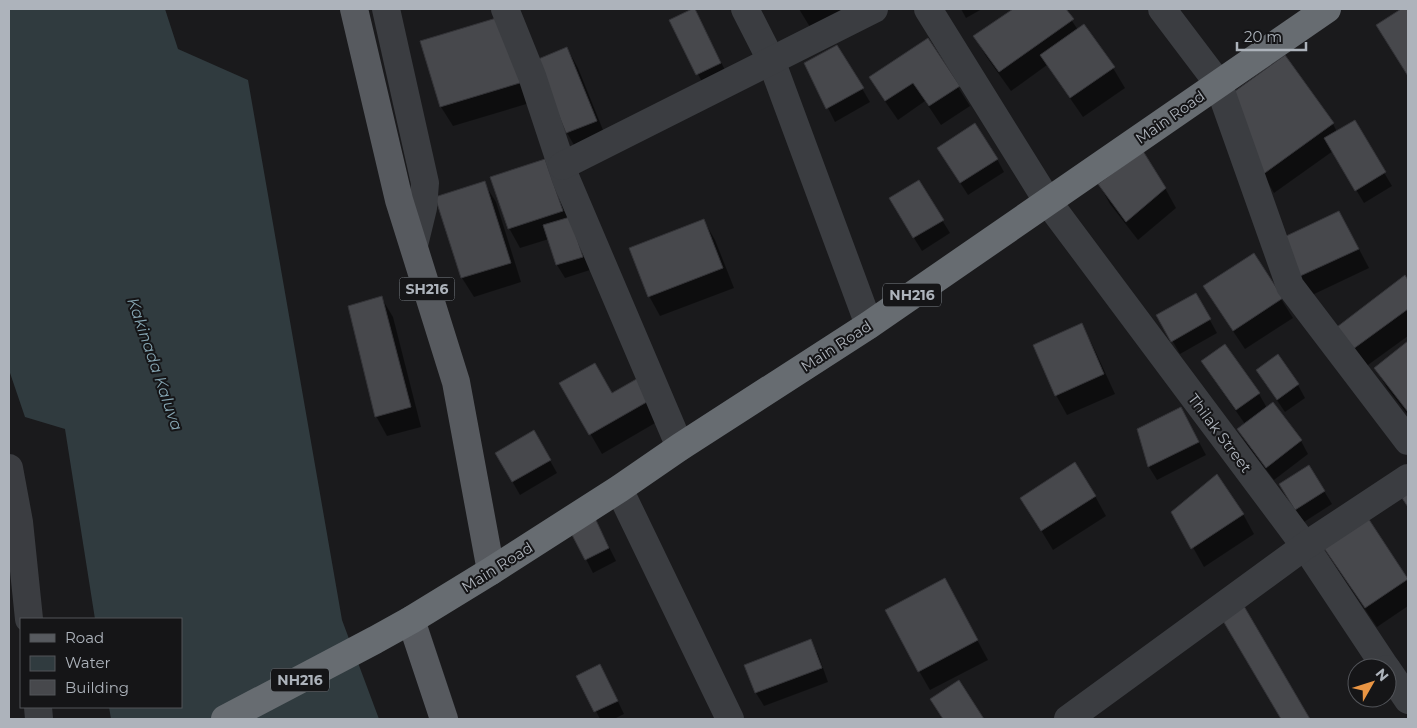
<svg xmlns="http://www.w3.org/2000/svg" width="1417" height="728" viewBox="0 0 1417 728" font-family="Montserrat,sans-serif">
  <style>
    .water { fill: #303b3f }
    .shadow { fill: #0007 }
    .building { fill: #47484c; stroke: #343438 }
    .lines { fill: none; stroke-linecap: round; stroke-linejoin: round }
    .minor { stroke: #3b3d41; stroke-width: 28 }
    .major { stroke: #575a5f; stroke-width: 28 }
    .highway { stroke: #676c71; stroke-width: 28 }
    .labels { text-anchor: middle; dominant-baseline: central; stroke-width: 4; stroke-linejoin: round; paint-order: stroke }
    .shield { fill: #151517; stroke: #7f848a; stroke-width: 1 }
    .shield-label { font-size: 14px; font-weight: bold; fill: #adb3bb }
    .street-label { font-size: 15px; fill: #adb3bb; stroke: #151517 }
    .water-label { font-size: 16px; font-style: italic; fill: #86a6b3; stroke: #151517 }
  </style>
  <rect width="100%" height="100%" fill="#1a1a1c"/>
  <path class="water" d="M9 9H165L178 49 248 80 342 620 379 719H111L109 707H181V619H95L65 429 25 417 9 370Z"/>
  <g class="shadow">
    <path d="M694 9 728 76 705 88 671 20Z"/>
    <path d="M799 9H849L813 32Z"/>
    <path d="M961 9H982L966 18Z"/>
    <path d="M1015 9H1064L1078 30 1084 25 1113 68 1125 88 1083 117 1047 65 1011 91 986 56 975 37Z"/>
    <path d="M1403 9H1408V75L1377 25Z"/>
    <path d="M502 18 533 102 453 126 441 107Z"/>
    <path d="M928 40 970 106 941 125 925 101 898 120 882 97Z"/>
    <path d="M837 46 870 102 835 122 806 64Z"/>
    <path d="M567 48 578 68 607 140 578 152 567 133 537 60Z"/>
    <path d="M1354 122 1392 186 1364 203 1333 151 1274 193 1263 174 1333 124 1337 132Z"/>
    <path d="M997 159 1004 172 968 195 946 161Z"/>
    <path d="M545 161 577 231 590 270 565 278 557 265 549 239 520 248 509 228Z"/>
    <path d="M484 183 496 202 521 282 474 297 462 278 437 197Z"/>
    <path d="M1099 184 1165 188 1176 208 1138 240 1110 204Z"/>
    <path d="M898 212 942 220 950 233 922 251Z"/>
    <path d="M704 221 715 240 734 288 660 316 649 296Z"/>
    <path d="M1350 232 1369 268 1310 296 1299 277Z"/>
    <path d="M1253 254 1293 318 1245 349 1216 306Z"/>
    <path d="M1404 277 1408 282V336L1361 370 1346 350Z"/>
    <path d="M1196 295 1217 333 1180 354 1158 316Z"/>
    <path d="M381 297 393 317 421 427 387 436 376 416Z"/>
    <path d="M1081 325 1092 344 1115 394 1067 415 1056 395Z"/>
    <path d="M1408 343V415L1387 388 1376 369Z"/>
    <path d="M1225 345 1259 394 1267 408 1272 404 1301 441 1308 454 1274 480 1246 443 1238 430 1245 424 1210 374 1202 361Z"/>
    <path d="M1257 371 1298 385 1305 398 1285 412Z"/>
    <path d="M639 379 662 419 602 454 561 383 612 394Z"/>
    <path d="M1188 422 1206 455 1157 480 1149 467 1139 430Z"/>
    <path d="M534 432 557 473 520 495 496 453Z"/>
    <path d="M1324 491 1332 504 1304 522 1288 498Z"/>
    <path d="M1095 496 1106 516 1053 550 1033 517Z"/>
    <path d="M1173 512 1243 514 1254 534 1204 567Z"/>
    <path d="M1368 519 1408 579V606L1377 627 1337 568 1326 548Z"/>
    <path d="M572 531 602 533 616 561 593 573Z"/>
    <path d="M955 599 988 660 930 690 919 671Z"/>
    <path d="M810 641 818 654 828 682 764 706 756 693 746 665Z"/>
    <path d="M578 676 607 679 624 714 614 719H600Z"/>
  </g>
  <g class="building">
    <path d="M692 9H695L721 63 696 75 669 20Z"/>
    <path d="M1013 9H1066L1074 19 999 72 973 36Z"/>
    <path d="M1401 9H1408V76L1376 25Z"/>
    <path d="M503 16 523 82 440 107 420 41Z"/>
    <path d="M1084 24 1115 67 1070 98 1040 55Z"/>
    <path d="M928 38 960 86 929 106 913 83 885 101 869 77Z"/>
    <path d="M837 45 864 88 826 109 804 63Z"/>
    <path d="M567 47 597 121 566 133 536 60Z"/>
    <path d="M1285 55 1334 123 1262 175 1231 94Z"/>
    <path d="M1355 120 1386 172 1355 191 1324 138Z"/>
    <path d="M975 123 998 159 960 183 937 148Z"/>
    <path d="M1143 151 1166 188 1126 222 1098 184Z"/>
    <path d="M545 159 563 211 508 229 490 177Z"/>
    <path d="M919 180 944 220 913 238 889 198Z"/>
    <path d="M485 181 511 263 461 278 435 197Z"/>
    <path d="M1339 211 1359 249 1298 277 1282 238Z"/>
    <path d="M570 217 583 257 556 265 543 225Z"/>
    <path d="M704 219 723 268 648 297 629 248Z"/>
    <path d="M1254 253 1283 298 1233 331 1203 286Z"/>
    <path d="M1405 275 1408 280V309L1349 352 1333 330Z"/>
    <path d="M1196 293 1211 319 1171 342 1156 315Z"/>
    <path d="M382 296 411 407 375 417 348 306Z"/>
    <path d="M1082 323 1104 374 1055 396 1033 345Z"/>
    <path d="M1408 341V412L1374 368Z"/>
    <path d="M1225 344 1260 393 1236 410 1201 361Z"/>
    <path d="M1278 354 1299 384 1277 400 1256 370Z"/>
    <path d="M595 363 612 393 640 377 652 399 589 435 559 383Z"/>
    <path d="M1273 402 1302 440 1266 468 1237 429Z"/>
    <path d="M1181 407 1199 442 1148 467 1137 429Z"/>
    <path d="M534 430 551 460 512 482 495 453Z"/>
    <path d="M1075 462 1096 496 1041 531 1020 498Z"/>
    <path d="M1309 465 1325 491 1295 510 1279 484Z"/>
    <path d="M1217 474 1244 514 1191 549 1171 512Z"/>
    <path d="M1408 493V507L1402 498Z"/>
    <path d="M595 518 609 548 585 560 570 531Z"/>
    <path d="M1368 518 1408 579 1365 608 1324 548Z"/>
    <path d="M945 578 978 640 918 672 885 610Z"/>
    <path d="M1241 601 1310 719H1281L1219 614Z"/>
    <path d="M811 639 822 668 755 693 744 665Z"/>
    <path d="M600 664 618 701 594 712 576 676Z"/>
    <path d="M959 680 984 719H943L930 699Z"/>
  </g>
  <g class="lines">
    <g class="minor">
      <path d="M386 9 425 183 423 208 414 245"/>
      <path d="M505 9 532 76 566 179 680 447"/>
      <path d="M745 9 771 60 869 325"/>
      <path d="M928 9 1048 202 1305 546 1386 668"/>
      <path d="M1162 9 1218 83 1290 286 1408 441"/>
      <path d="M562 166 874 9"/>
      <path d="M9 468 19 522 29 619"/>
      <path d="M619 489 730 719"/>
      <path d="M1387 669 1408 700"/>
      <path d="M38 707 39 719"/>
      <path d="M1068 719 1305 546 1408 478"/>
    </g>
    <g class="major">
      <path d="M354 9 399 200 456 382 491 571"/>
      <path d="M411 620 444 719"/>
    </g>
    <path class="highway" d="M225 719 375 640 411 620 491 571 619 489 680 447 869 325 1327 9"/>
  </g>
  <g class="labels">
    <g class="shield">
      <rect x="399.5" y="277.5" width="55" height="23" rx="4"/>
      <rect x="883" y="283.5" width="58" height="23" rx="4"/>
      <rect x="271" y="668.5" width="58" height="23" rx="4"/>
    </g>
    <g class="shield-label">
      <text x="427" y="289">SH216</text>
      <text x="912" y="295">NH216</text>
      <text x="300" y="680">NH216</text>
    </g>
    <g class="street-label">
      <text transform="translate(1170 117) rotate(-35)">Main Road</text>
      <text transform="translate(836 346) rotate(-33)">Main Road</text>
      <text transform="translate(1220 433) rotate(53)">Thilak Street</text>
      <text transform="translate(497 567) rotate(-32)">Main Road</text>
    </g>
    <g class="water-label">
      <text transform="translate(155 364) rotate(71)">Kakinada Kaluva</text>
    </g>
  </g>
  <rect width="1417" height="728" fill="none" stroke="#adb3bb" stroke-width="20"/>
  <rect x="20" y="618" width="162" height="90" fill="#151517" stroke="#525459"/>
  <rect x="30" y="634" width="25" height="8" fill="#575a5f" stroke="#525459"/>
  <text x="65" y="643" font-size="15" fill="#adb3bb">Road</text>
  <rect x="30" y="656" width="25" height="15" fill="#303b3f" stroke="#525459"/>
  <text x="65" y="668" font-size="15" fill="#adb3bb">Water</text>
  <rect x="30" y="680" width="25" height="15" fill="#47484c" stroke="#525459"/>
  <text x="65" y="693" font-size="15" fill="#adb3bb">Building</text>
  <g transform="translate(1372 683) rotate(51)"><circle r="24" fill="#151517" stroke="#525459"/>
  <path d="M0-4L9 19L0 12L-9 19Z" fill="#ea9543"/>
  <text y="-8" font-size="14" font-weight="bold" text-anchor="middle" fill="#adb3bb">N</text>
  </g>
  <path d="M1237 42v8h69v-8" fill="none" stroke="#adb3bb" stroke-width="2.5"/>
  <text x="1244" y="42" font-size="15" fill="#adb3bb" stroke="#151517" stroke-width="4" paint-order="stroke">20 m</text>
</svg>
